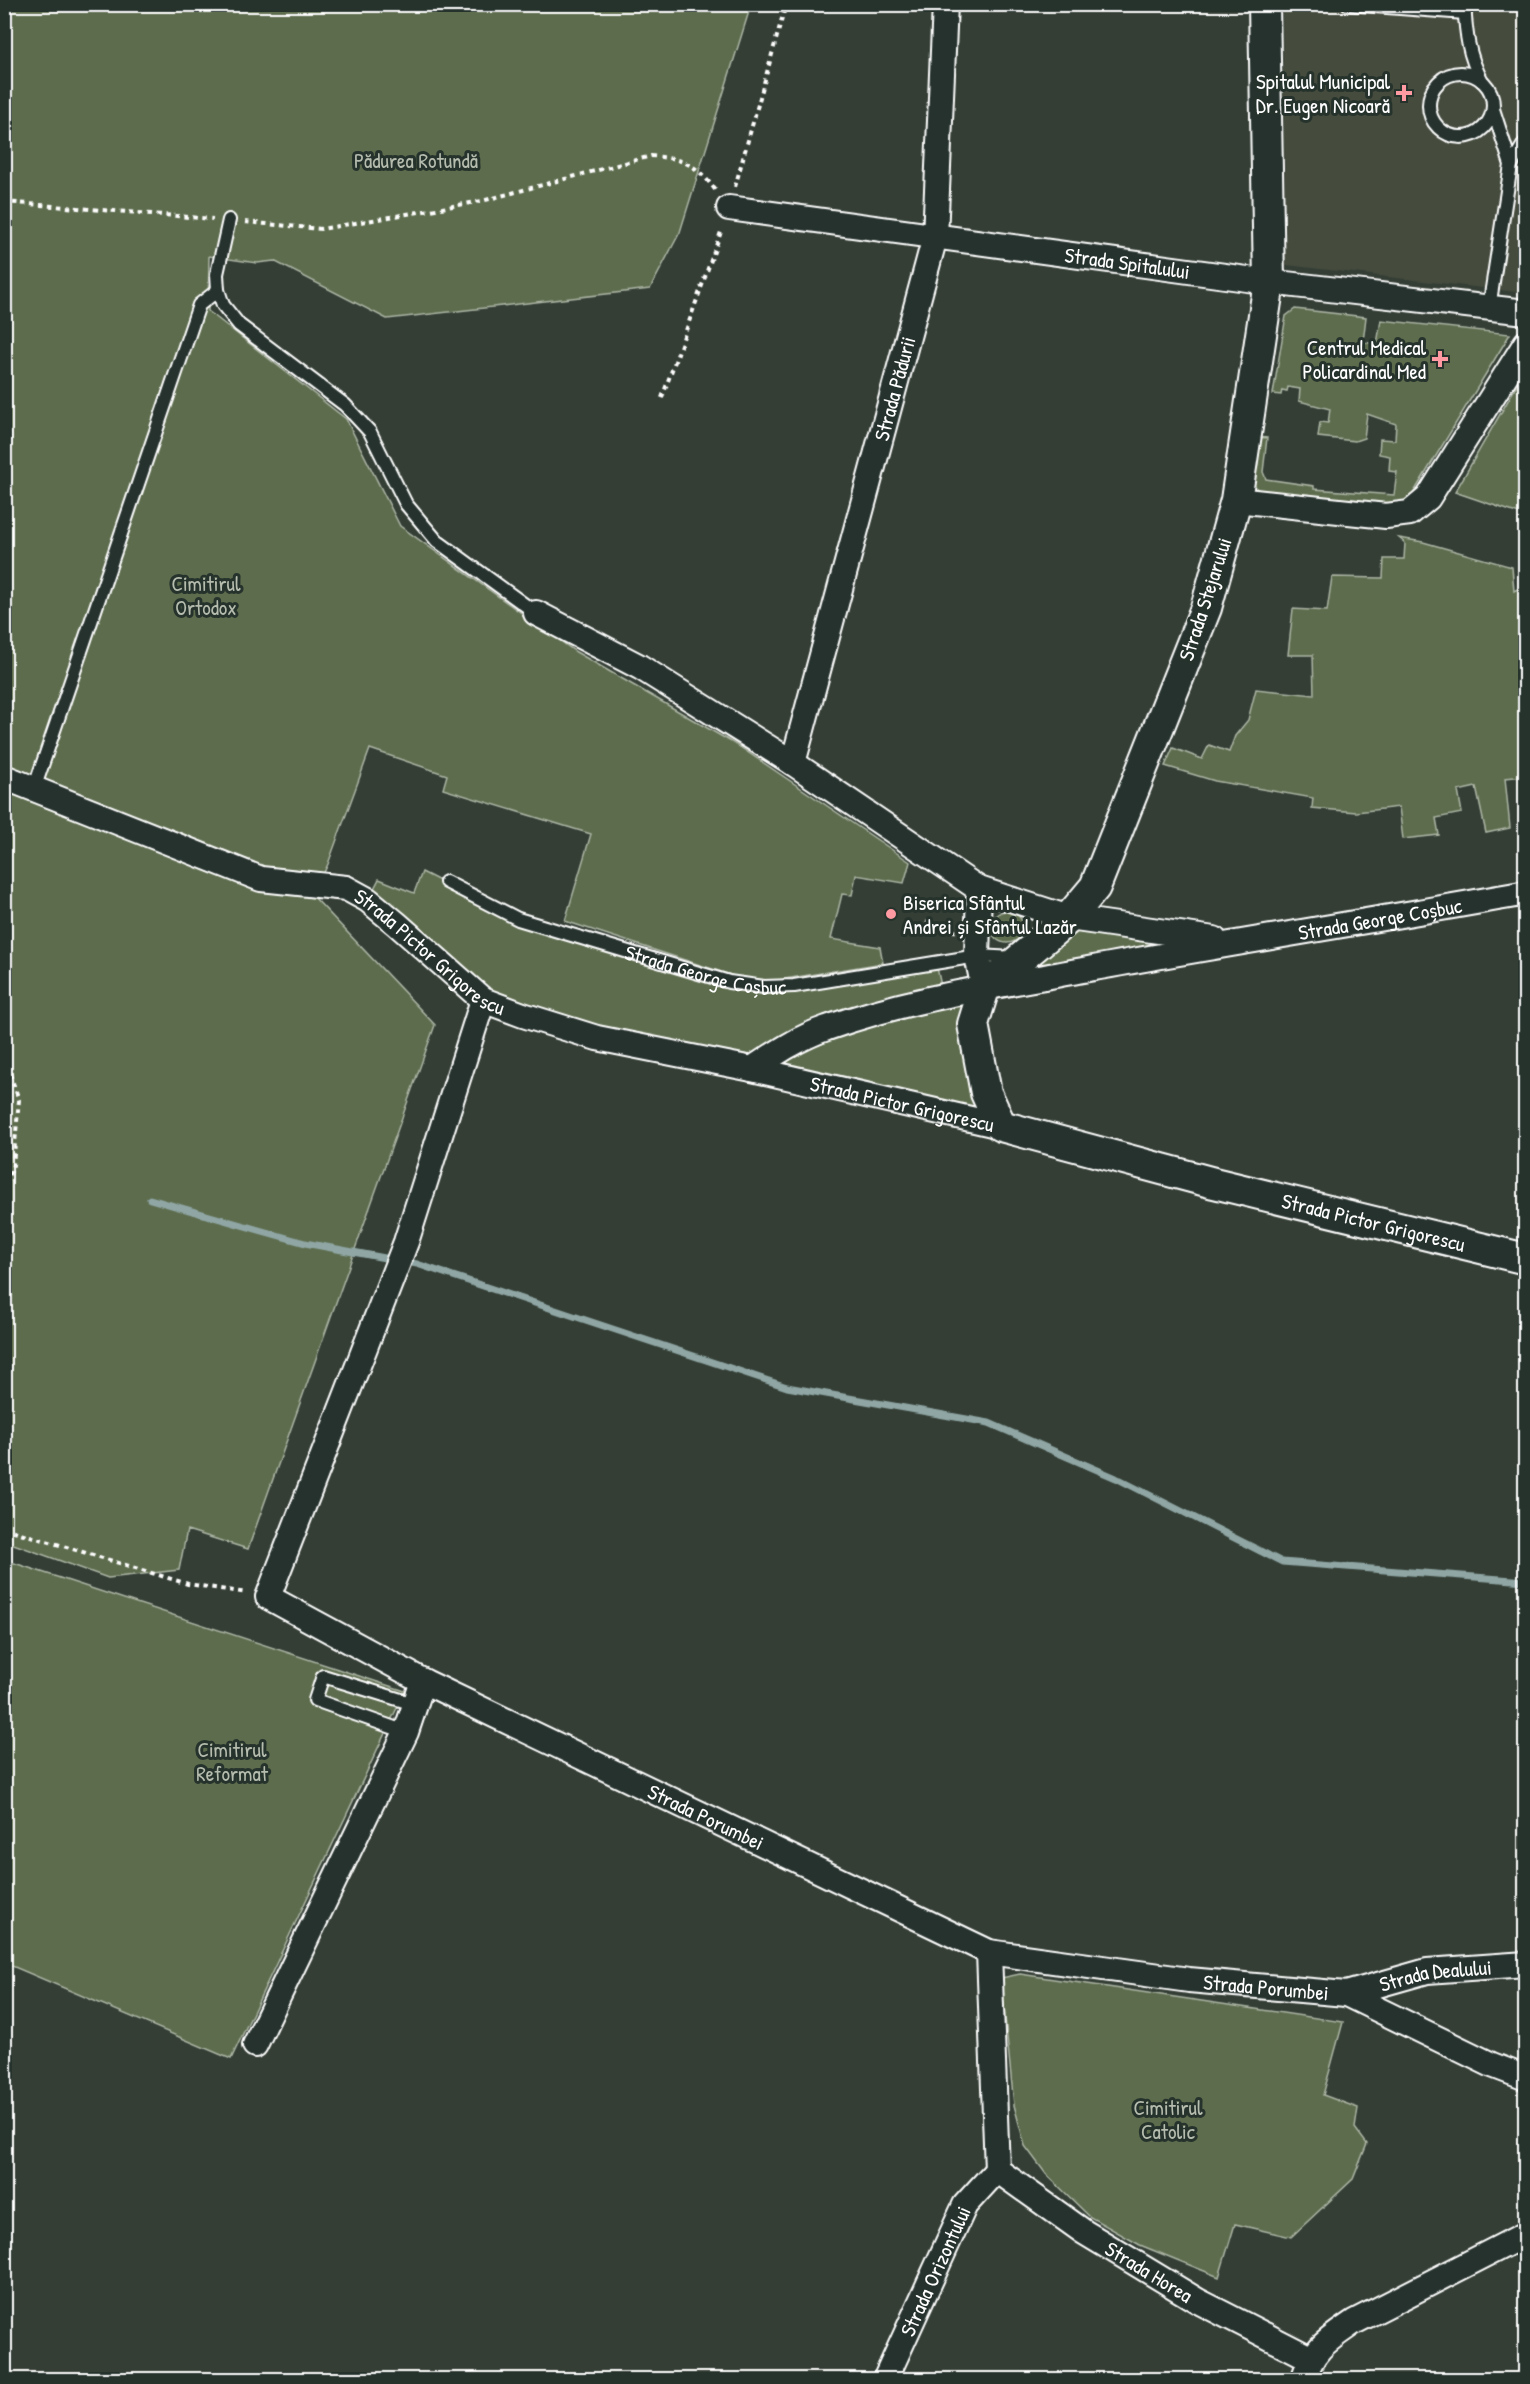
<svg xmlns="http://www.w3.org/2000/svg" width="1530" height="2384" viewBox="0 0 1530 2384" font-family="'Patrick Hand',sans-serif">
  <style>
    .built { fill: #444b3e }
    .green { fill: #5d6c4e; stroke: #aeb6a6; stroke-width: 1.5 }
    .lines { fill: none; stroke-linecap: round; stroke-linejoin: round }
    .stream { stroke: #8fa6a4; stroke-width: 7 }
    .service-casing { stroke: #fff; stroke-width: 16 }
    .minor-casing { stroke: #fff; stroke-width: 28 }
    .tertiary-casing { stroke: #fff; stroke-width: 34 }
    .path { stroke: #fff; stroke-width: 4; stroke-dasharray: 4.5 4.5; stroke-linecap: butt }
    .service { stroke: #26332d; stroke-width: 12 }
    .minor { stroke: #26332d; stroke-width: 24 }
    .tertiary { stroke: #26332d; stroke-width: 30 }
    .poi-dot { fill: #ff9aa2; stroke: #26332d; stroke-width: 2 }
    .labels { text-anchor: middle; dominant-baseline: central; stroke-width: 6; stroke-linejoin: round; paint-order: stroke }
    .poi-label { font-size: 21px; fill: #fff; stroke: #26332d; text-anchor: end }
    .park-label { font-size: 21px; fill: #b6bdaf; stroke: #26332d }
    .street-label { font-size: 21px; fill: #fff; stroke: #26332d }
  </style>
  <rect width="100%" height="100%" fill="#343e35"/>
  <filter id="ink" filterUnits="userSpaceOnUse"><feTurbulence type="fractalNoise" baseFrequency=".0167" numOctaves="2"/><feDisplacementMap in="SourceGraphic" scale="12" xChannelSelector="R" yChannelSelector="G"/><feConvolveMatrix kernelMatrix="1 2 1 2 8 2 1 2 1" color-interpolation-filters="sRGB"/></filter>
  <g filter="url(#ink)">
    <path class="built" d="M1282 5H1525V293L1286 265Z"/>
    <g class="green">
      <path d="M4 5H751L680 232 650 289 387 319 274 261 257 263 209 256 208 311 346 419 400 526 576 652 740 747 910 862 904 883 856 875 852 895 842 894 831 939 880 947 883 963 772 981 734 976 565 921 591 834 443 789 447 775 370 749 328 864 313 896 435 1025 248 1549 187 1530 179 1570 108 1578 5 1541Z"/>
      <path d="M1295 309 1366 317 1363 342 1377 344 1381 320 1510 334 1414 492H1419L1407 502 1389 505 1261 492 1250 481 1258 437 1267 438 1263 472 1266 479 1314 486V489L1394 495 1397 472 1389 471 1390 456 1379 454 1380 439 1395 440 1396 424 1367 414 1364 438 1355 441 1318 437 1320 422 1328 423 1330 409 1299 401 1300 389 1288 387 1287 391 1282 390 1281 395 1273 394 1286 316Z"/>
      <path d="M1525 371V516L1455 492Z"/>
      <path d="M1399 538 1423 542 1512 567 1514 591 1525 585V776L1505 778 1510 828 1486 833 1476 787 1458 791 1462 813 1436 818 1439 835 1403 839 1399 807 1356 812 1312 808 1313 798 1215 781 1165 766 1173 748 1202 759 1209 745 1229 752 1235 736 1248 720 1256 689 1314 695 1313 655H1288L1293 609 1327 611 1332 577 1383 578 1384 559H1404L1405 543Z"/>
      <path d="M422 872 487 905 764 987 936 963 943 995 1069 918 1235 942 984 989 973 1024 1001 1126 523 1015 368 900 379 879 414 893Z"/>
      <circle cx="1007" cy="927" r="16"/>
      <path d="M5 1560 405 1691 231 2059 5 1963Z"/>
      <path d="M1020 1974 1343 2022 1323 2095 1358 2108 1355 2128 1367 2144 1353 2179 1291 2237 1235 2224 1219 2277 1140 2245 1090 2217 1046 2174 1025 2146 1014 2105 1001 1978Z"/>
    </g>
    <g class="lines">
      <path class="stream" d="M150 1199 305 1243 417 1264 787 1387 989 1423 1116 1478 1282 1562 1526 1581"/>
      <g class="service-casing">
        <g id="service">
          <path d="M1348 4 1465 13"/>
          <path d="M1464 4C1466 34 1468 55 1482 81"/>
          <circle cx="1461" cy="105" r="32"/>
          <path d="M1511 165 1526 141"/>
          <path d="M229 220 217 274 218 290 223 305 239 325 345 405 370 432 406 504 437 541 536 613"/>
          <path d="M1489 308 1511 165 1493 109"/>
          <path d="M34 789 199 305 218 290"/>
          <path id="s1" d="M446 882 518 919 729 982 764 987 794 986 977 956 1015 958"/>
          <path d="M406 1732 315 1700 323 1676 417 1705"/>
        </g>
      </g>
      <g class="minor-casing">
        <g id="minor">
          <path id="s2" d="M729 208 1269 282 1526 312"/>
          <path d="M1236 500 1386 516 1410 513 1428 498 1526 343"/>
          <path d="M536 613 640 667 793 763 979 889 1069 918 1214 939"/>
          <path id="s3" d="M793 763 935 237 945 4"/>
          <path id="s4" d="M4 777 261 879 346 888 368 900 397 924 483 1000 523 1015 597 1038 752 1069 1001 1126"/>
          <path d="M979 889 977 956 984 989"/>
          <path id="s5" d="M483 1000 406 1242 268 1597 423 1681 989 1952 1189 1980 1346 1994 1492 2065 1526 2078"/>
          <path id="s6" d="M752 1069C776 1053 800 1037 827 1028 910 998 997 986 1083 970 1230 943 1378 920 1526 893"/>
          <path d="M989 1952 997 2170"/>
          <path id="s7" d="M1346 1994 1427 1971 1526 1964"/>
          <path d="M255 2045 406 1732 423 1681"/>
          <path id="s8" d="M997 2170 1084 2232 1198 2301 1310 2358"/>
          <path id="s9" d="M885 2380 965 2205 997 2170"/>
          <path d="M1303 2380C1313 2348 1328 2340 1354 2322L1526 2234"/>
        </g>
      </g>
      <g class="tertiary-casing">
        <g id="tertiary">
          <path id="s10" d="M1264 4 1269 282 1236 500 1206 608 1095 887 1069 918 984 989 973 1024 986 1093 1001 1126 1214 1183 1526 1259"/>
        </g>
      </g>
      <g class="path">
        <path d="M735 187 786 4"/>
        <path d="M4 202 213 219"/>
        <path d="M245 222 321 229 482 201 651 156C685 159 696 164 716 191"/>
        <path d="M662 398 722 229"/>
        <path d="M926 922 957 932"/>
        <path d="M4 1057 19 1100 13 1165 4 1191"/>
        <path d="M4 1084 13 1081"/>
        <path d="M4 1528 188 1584 247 1593"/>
      </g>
      <use href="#service" class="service"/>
      <use href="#minor" class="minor"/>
      <use href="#tertiary" class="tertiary"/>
    </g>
  </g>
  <g class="poi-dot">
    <path d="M1401 84h6v6h6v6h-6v6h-6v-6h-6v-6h6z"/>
    <path d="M1437 350h6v6h6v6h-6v6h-6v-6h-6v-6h6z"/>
    <circle cx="891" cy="914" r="6"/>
  </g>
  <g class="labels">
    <g class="poi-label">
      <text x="1390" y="81">Spitalul Municipal<tspan x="1390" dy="24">Dr. Eugen Nicoară</tspan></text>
      <text x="1426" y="347">Centrul Medical<tspan x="1426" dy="24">Policardinal Med</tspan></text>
      <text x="903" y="902" text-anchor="start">Biserica Sfântul<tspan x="903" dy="24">Andrei și Sfântul Lazăr</tspan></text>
    </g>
    <g class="park-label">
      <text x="416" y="160">Pădurea Rotundă</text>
      <text x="206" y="583">Cimitirul<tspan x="206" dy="24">Ortodox</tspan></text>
      <text x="232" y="1749">Cimitirul<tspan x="232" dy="24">Reformat</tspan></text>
      <text x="1168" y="2107">Cimitirul<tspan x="1168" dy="24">Catolic</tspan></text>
    </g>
    <g class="street-label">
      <text stroke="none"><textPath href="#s2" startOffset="402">Strada Spitalului</textPath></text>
      <text stroke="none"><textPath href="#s3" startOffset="388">Strada Pădurii</textPath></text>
      <text transform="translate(1205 599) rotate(-72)">Strada Stejarului</text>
      <text stroke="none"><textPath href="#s6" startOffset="650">Strada George Coșbuc</textPath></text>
      <text stroke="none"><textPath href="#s4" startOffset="468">Strada Pictor Grigorescu</textPath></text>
      <text stroke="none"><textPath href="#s1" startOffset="276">Strada George Coșbuc</textPath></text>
      <text stroke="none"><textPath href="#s4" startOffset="972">Strada Pictor Grigorescu</textPath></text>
      <text stroke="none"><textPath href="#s10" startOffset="1590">Strada Pictor Grigorescu</textPath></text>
      <text stroke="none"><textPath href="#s5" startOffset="1125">Strada Porumbei</textPath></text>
      <text stroke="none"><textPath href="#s7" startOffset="92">Strada Dealului</textPath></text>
      <text stroke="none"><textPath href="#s5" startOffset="1718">Strada Porumbei</textPath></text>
      <text stroke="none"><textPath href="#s9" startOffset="120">Strada Orizontului</textPath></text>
      <text stroke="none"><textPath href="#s8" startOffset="183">Strada Horea</textPath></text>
    </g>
  </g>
  <rect width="1530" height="2384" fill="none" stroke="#26332d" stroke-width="24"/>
  <rect x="12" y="12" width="1506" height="2360" fill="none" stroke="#fff" stroke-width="2" filter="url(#ink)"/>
</svg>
